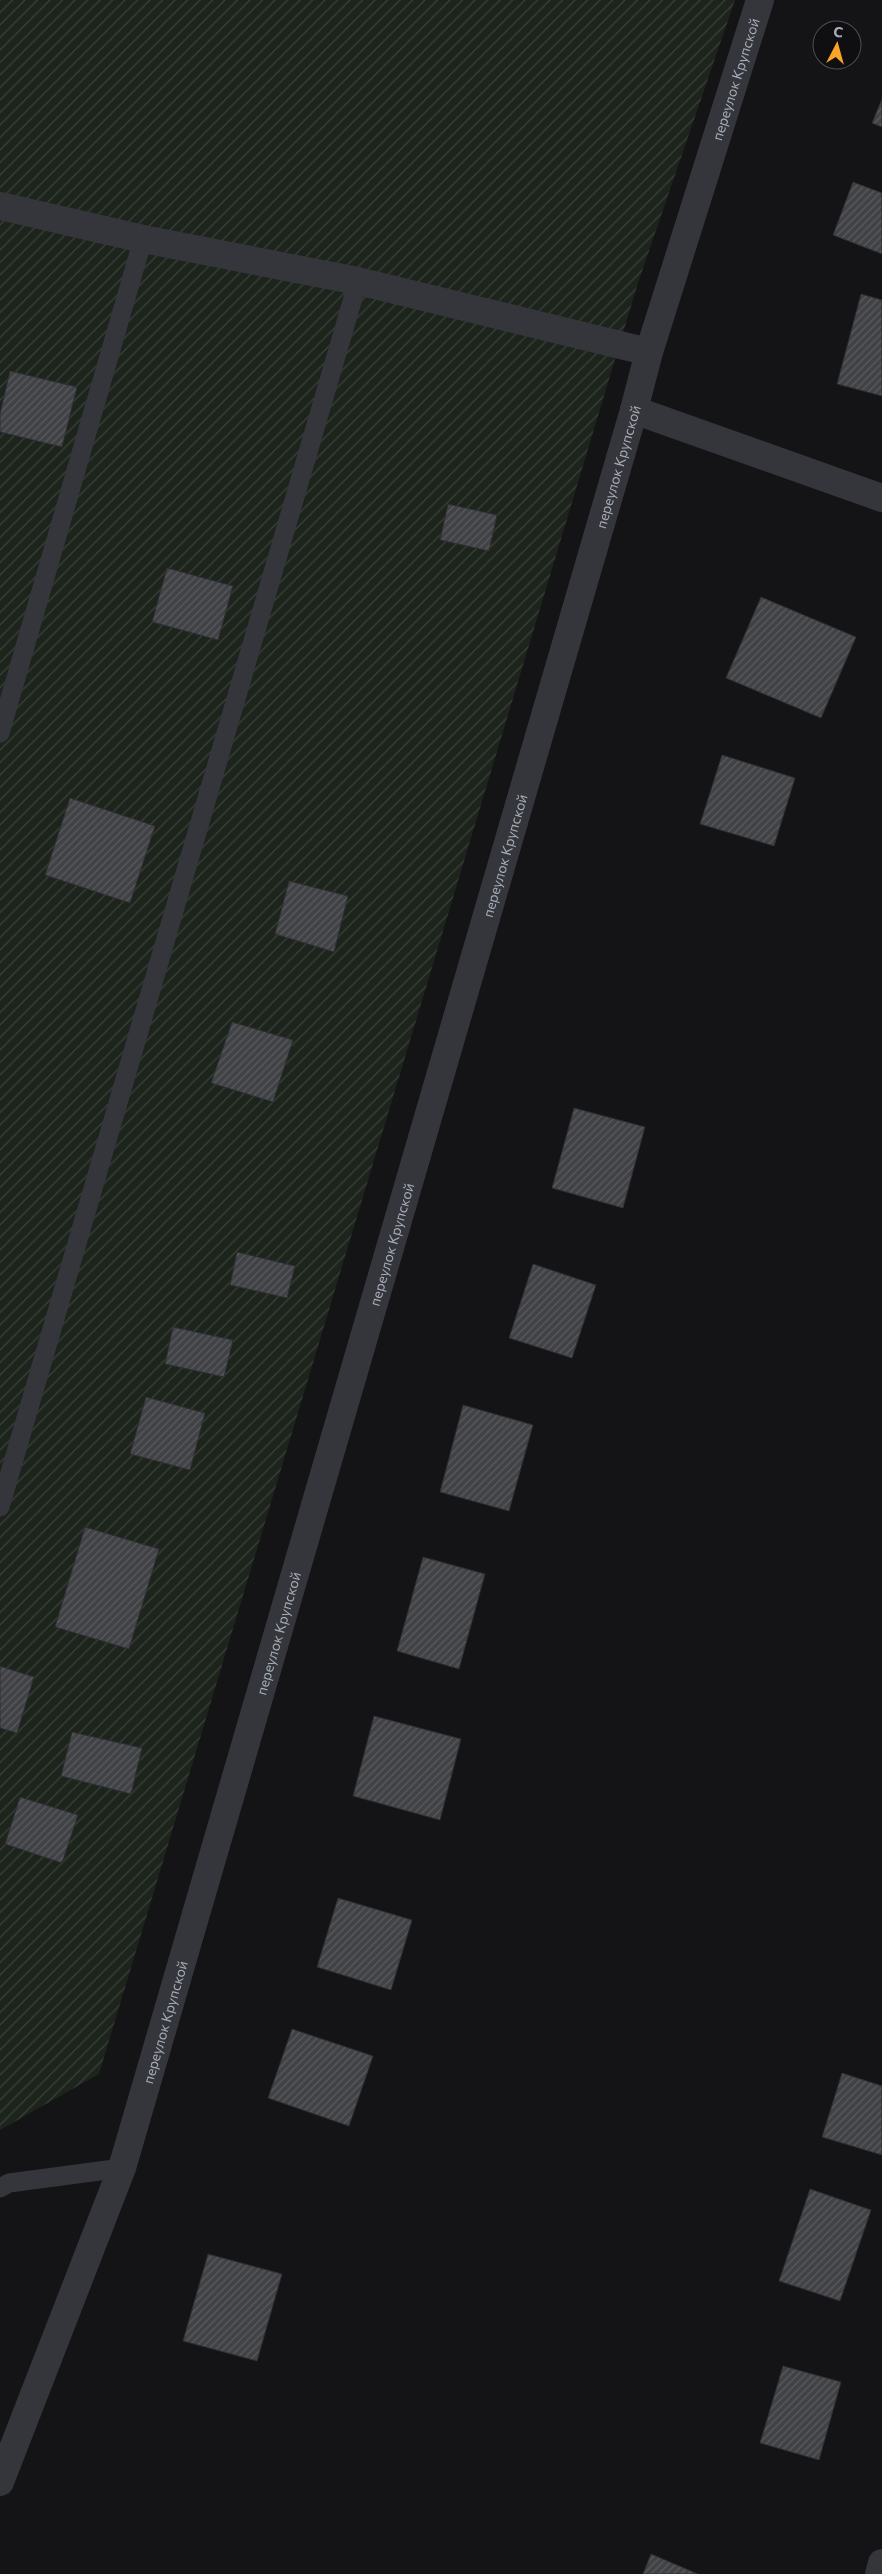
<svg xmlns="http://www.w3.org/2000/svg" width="882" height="2574" viewBox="0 0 882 2574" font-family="Commissioner,sans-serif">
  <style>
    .garden { fill: url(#garden-furrows) }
    .building { fill: url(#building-hatch); stroke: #2e2e32 }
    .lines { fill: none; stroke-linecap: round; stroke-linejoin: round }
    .service { stroke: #35363b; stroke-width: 19 }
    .minor { stroke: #35363b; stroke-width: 28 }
    .labels { text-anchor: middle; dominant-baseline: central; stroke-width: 5; stroke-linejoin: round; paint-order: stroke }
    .street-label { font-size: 14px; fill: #a5acb7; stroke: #0f0f11 }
  </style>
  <defs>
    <pattern id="garden-furrows" width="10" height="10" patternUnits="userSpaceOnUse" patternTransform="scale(1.25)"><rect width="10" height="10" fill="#1c241c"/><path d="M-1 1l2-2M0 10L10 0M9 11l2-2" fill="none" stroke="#3a413b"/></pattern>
    <pattern id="building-hatch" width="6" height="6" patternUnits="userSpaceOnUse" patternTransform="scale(1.25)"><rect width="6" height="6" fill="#404246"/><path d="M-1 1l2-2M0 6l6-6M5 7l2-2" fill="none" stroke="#595b5e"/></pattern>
  </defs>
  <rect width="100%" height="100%" fill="#141416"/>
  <path class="garden" d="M0 0H735L638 283 99 2074 0 2130Z"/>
  <g class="building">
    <path d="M882 99V127L872 123Z"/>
    <path d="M853 182 882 193V254L833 235Z"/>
    <path d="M861 294 882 300V396L837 384Z"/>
    <path d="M10 371 77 387 62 447 0 432V414Z"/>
    <path d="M448 504 497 515 489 551 440 540Z"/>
    <path d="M167 568 233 586 218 640 152 622Z"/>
    <path d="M761 597 856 637 821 718 726 678Z"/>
    <path d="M722 755 795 778 774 846 700 824Z"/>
    <path d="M70 798 155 826 130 903 45 875Z"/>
    <path d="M289 881 348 896 334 952 275 934Z"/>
    <path d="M232 1022 293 1040 273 1102 211 1083Z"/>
    <path d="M574 1108 645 1127 623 1208 552 1188Z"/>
    <path d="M237 1252 295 1266 287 1298 230 1285Z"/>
    <path d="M533 1264 596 1285 572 1358 509 1338Z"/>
    <path d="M173 1327 233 1340 224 1377 165 1364Z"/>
    <path d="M146 1397 205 1413 190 1470 130 1454Z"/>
    <path d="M463 1405 533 1425 509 1511 440 1492Z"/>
    <path d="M85 1527 159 1549 129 1649 55 1627Z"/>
    <path d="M423 1557 485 1574 459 1669 397 1651Z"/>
    <path d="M0 1666 34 1677 17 1733 0 1728Z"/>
    <path d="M374 1716 461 1739 440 1820 353 1796Z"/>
    <path d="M72 1732 142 1748 131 1794 61 1776Z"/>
    <path d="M20 1797 78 1815 62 1863 5 1844Z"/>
    <path d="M338 1898 412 1920 391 1990 317 1967Z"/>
    <path d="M292 2029 373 2056 349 2126 268 2098Z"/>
    <path d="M842 2073 882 2086V2155L822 2137Z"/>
    <path d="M810 2189 871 2210 840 2301 779 2281Z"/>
    <path d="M208 2254 282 2274 257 2361 183 2341Z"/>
    <path d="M783 2366 841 2382 819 2460 760 2443Z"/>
    <path d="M651 2554 698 2574H643Z"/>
  </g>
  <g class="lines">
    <g class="service">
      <path d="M0 733 143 239"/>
      <path d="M0 1507 358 281"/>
      <path d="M0 2188 9 2183 122 2168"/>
    </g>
    <g class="minor">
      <path d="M0 206 143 239 358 281 649 352"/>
      <path d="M634 410 882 498"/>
      <path id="s1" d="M0 2482 122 2168 634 410 649 352 760 0"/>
      <path d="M879 2574 882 2563"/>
    </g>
  </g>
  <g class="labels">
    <g class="street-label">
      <text stroke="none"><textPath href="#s1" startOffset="2514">переулок Крупской</textPath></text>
      <text stroke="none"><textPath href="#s1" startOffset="2109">переулок Крупской</textPath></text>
      <text stroke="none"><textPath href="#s1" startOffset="1704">переулок Крупской</textPath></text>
      <text stroke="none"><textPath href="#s1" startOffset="1299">переулок Крупской</textPath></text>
      <text stroke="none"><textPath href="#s1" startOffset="894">переулок Крупской</textPath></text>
      <text stroke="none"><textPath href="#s1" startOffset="489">переулок Крупской</textPath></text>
    </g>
  </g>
  <g transform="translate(837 45) rotate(6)"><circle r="24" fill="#0f0f11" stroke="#4b4e53"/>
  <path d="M0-4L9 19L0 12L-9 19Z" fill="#faa428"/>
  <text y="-8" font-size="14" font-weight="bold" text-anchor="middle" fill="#a5acb7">С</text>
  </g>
</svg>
